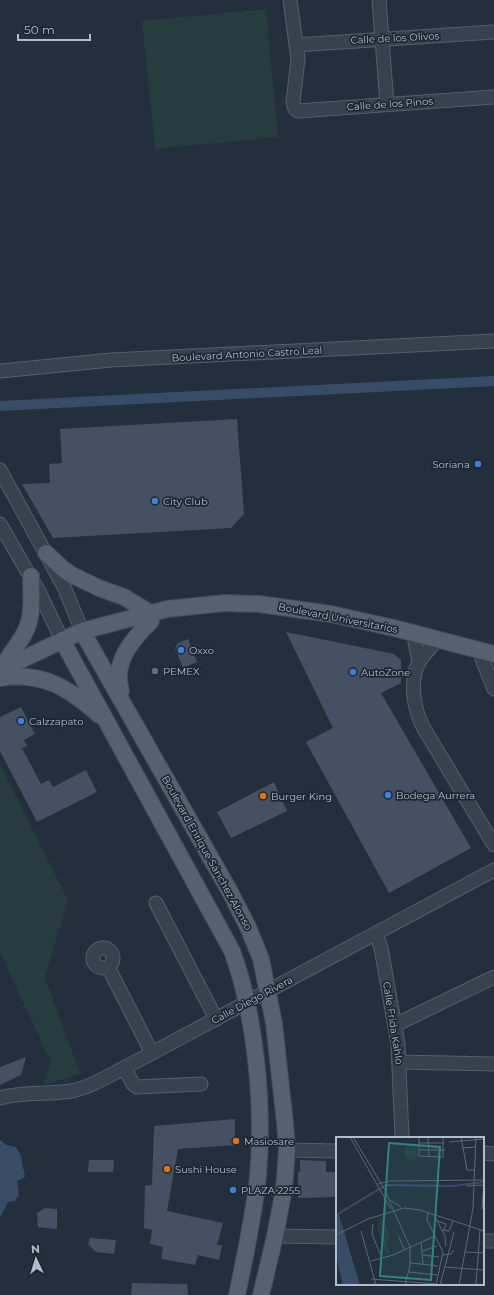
<svg xmlns="http://www.w3.org/2000/svg" width="494" height="1295" viewBox="0 0 494 1295" font-family="Montserrat,sans-serif">
  <style>
    .green { fill: #263c3f }
    .water { fill: #394c67 }
    .lines { fill: none; stroke-linecap: round; stroke-linejoin: round }
    .canal { stroke: #394c67; stroke-width: 10 }
    .building { fill: #455162 }
    .minor-casing { stroke: #565f6c; stroke-width: 15 }
    .major-casing { stroke: #414a57; stroke-width: 18 }
    .minor { stroke: #38414e; stroke-width: 13 }
    .major { stroke: #56606e; stroke-width: 16 }
    .shop-dot { fill: #3f7fe0; stroke: #1d2633; stroke-width: 1.5 }
    .service-dot { fill: #5c6f8a; stroke: #1d2633; stroke-width: 1.5 }
    .food-dot { fill: #e8710a; stroke: #1d2633; stroke-width: 1.5 }
    .labels { text-anchor: middle; dominant-baseline: central; stroke-width: 3.5; stroke-linejoin: round; paint-order: stroke }
    .street-label { font-size: 10px; fill: #b4bcc9; stroke: #1d2633 }
    .poi-label { font-size: 10px; fill: #b4bcc9; stroke: #1d2633; text-anchor: start }
    .inset-river { fill: none; stroke: #394c67; stroke-width: 2 }
    .inset-road { fill: none; stroke: #5e6776; stroke-width: 1 }
    .view { fill: #308480; fill-opacity: 0.15; stroke: #308480; stroke-width: 2 }
    .inset-edge { fill: none; stroke: #b4bcc9; stroke-width: 2 }
  </style>
  <rect width="100%" height="100%" fill="#242f3e"/>
  <g class="green">
    <path d="M266 9 278 137 155 149 142 21Z"/>
    <path d="M0 765 68 900 45 978 80 1074 43 1085 51 1062 0 953Z"/>
  </g>
  <path class="water" d="M0 1140 6 1145 16 1147 21 1156 25 1177 17 1181 19 1195 15 1201 8 1202 0 1218Z"/>
  <g class="lines">
    <path class="canal" d="M0 406 494 381"/>
  </g>
  <g class="building">
    <path d="M237 419 244 514 231 528 53 538 22 484 50 483 49 464 62 463 60 429Z"/>
    <path d="M286 632 394 654 401 660V683L381 693 471 848 389 893 306 742 333 728Z"/>
    <path d="M188 639 197 662 183 668 175 648 178 643Z"/>
    <path d="M21 707 35 734 24 740 27 746 22 748 41 784 49 780 53 787 86 770 97 792 37 822 0 751V717Z"/>
    <path d="M274 782 287 811 231 838 217 812Z"/>
    <path d="M26 1057 21 1075 0 1085V1067Z"/>
    <path d="M235 1119V1145L178 1149 167 1211 223 1223 217 1245H222L219 1260 198 1255 195 1265 161 1259 163 1247 150 1244 152 1230 144 1228 145 1186 152 1185 154 1126Z"/>
    <path d="M89 1160H114L113 1172H88Z"/>
    <path d="M300 1160 326 1161V1172H337L336 1197 298 1198V1172H300Z"/>
    <path d="M45 1208 57 1209V1229L38 1227 37 1213Z"/>
    <path d="M90 1238 116 1240 114 1254 96 1252 88 1244Z"/>
    <path d="M132 1283 187 1284 188 1295H131Z"/>
  </g>
  <g class="lines">
    <g class="minor-casing">
      <g id="minor">
        <path d="M290 0 298 59 293 102 295 109 298 111 494 97"/>
        <path d="M379 0 387 104"/>
        <path d="M296 45 494 32"/>
        <path d="M0 371 111 360 494 341"/>
        <path d="M0 470 65 589 82 631"/>
        <path d="M0 524 39 592 62 640"/>
        <path d="M418 634 415 642 419 662"/>
        <path d="M435 639C432 649 424 653 419 662 409 681 414 709 423 727L494 845"/>
        <path d="M482 659 494 689"/>
        <path d="M156 903 216 1019"/>
        <path d="M376 934 381 948 398 1044 402 1138"/>
        <circle cx="103" cy="958" r="10"/>
        <path d="M108 967 152 1053"/>
        <path d="M395 1025 494 977"/>
        <path d="M400 1062 494 1064"/>
        <path d="M124 1068 133 1084 137 1087 201 1084"/>
        <path d="M0 1098C24 1091 47 1095 71 1091 89 1088 108 1076 124 1068L494 870"/>
        <path d="M287 1150 337 1151"/>
        <path d="M483 1153 494 1154"/>
        <path d="M275 1236 337 1237"/>
        <path d="M483 1241H494"/>
      </g>
    </g>
    <g class="major-casing">
      <g id="major">
        <path d="M46 553 63 569 72 575 99 588 124 597 150 613"/>
        <path d="M82 631 229 890 248 927 261 959 274 1023 285 1123 287 1150 284 1189 275 1236 261 1295"/>
        <path d="M62 640 232 951C256 1016 264 1107 258 1176 254 1216 245 1256 237 1295"/>
        <path d="M0 670 82 631 167 609 225 603 259 604 331 614 394 628 494 654"/>
        <path d="M1 670C7 657 17 647 24 634 34 617 31 595 31 576"/>
        <path d="M0 678C42 671 69 688 99 715"/>
        <path d="M121 691C112 662 132 640 151 621"/>
      </g>
    </g>
    <use href="#minor" class="minor"/>
    <use href="#major" class="major"/>
  </g>
  <g class="shop-dot">
    <circle cx="478" cy="464" r="4"/>
    <circle cx="155" cy="501" r="4"/>
    <circle cx="181" cy="650" r="4"/>
    <circle cx="353" cy="672" r="4"/>
    <circle cx="21" cy="721" r="4"/>
    <circle cx="388" cy="795" r="4"/>
    <circle cx="233" cy="1190" r="4"/>
  </g>
  <circle class="service-dot" cx="155" cy="671" r="4"/>
  <g class="food-dot">
    <circle cx="263" cy="796" r="4"/>
    <circle cx="236" cy="1141" r="4"/>
    <circle cx="167" cy="1169" r="4"/>
  </g>
  <g class="labels">
    <g class="street-label">
      <text transform="translate(395 38) rotate(-3)">Calle de los Olivos</text>
      <text transform="translate(390 104) rotate(-4)">Calle de los Pinos</text>
      <text transform="translate(247 354) rotate(-3)">Boulevard Antonio Castro Leal</text>
      <text transform="translate(338 618) rotate(11)">Boulevard Universitarios</text>
      <text transform="translate(207 853) rotate(61)">Boulevard Enrique Sánchez Alonso</text>
      <text transform="translate(252 1000) rotate(-28)">Calle Diego Rivera</text>
      <text transform="translate(393 1023) rotate(81)">Calle Frida Kahlo</text>
    </g>
    <g class="poi-label">
      <text x="470" y="464" text-anchor="end">Soriana</text>
      <text x="163" y="501">City Club</text>
      <text x="189" y="650">Oxxo</text>
      <text x="163" y="671">PEMEX</text>
      <text x="361" y="672">AutoZone</text>
      <text x="29" y="721">Calzzapato</text>
      <text x="396" y="795">Bodega Aurrera</text>
      <text x="271" y="796">Burger King</text>
      <text x="244" y="1141">Masiosare</text>
      <text x="175" y="1169">Sushi House</text>
      <text x="241" y="1190">PLAZA 2255</text>
    </g>
  </g>
  <g transform="translate(336 1137)">
    <rect width="148" height="148" fill="#242f3e"/>
    <path d="M68 16a7 7 0 1 1 14 0a7 7 0 1 1-14 0ZM46 80 54 99 51 107 54 117 50 118 42 94V81Z" fill="#263c3f"/>
    <path d="M0 76 3 78 24 148H7L0 119Z" fill="#394c67"/>
    <path class="inset-river" d="M2 77 50 48 117 49 148 45"/>
    <path class="inset-road" d="M14 0 55 72M17 0 49 53 57 72M83 0V19L107 20V0M92 0 93 20M125 0 131 33H139M113 5 148 2M83 6H108M126 11 140 10M84 13H109M42 47 53 44 148 43M131 49 148 48M54 63 65 70M57 72 74 110V129L69 148M146 72 147 56M92 75 91 83 107 115 100 148M98 78 109 99 110 109M101 84 110 87 108 93M37 87 36 97 45 119M106 93 113 94 117 84M25 94 40 148M0 98 32 82 68 71 84 73 148 94M63 100 68 112M85 105 87 127M87 114 101 109M129 115 148 116M87 118 103 120M107 118 115 117 118 113M35 124 57 118 99 99M75 126 102 129M108 130 148 133M73 135 101 138M35 142 101 147M104 148 118 95M123 148 137 71 140 0M140 148 144 93"/>
    <path class="view" d="M53 6 104 10 95 143 44 139Z"/>
    <rect width="148" height="148" class="inset-edge"/>
  </g>
  <g transform="translate(36 1259) rotate(356)" stroke="#1d2633" stroke-width="3" paint-order="stroke">
  <path d="M0-3L7 15L0 10L-7 15Z" fill="#b4bcc9"/>
  <text y="-6" font-size="11" font-weight="bold" text-anchor="middle" fill="#b4bcc9">N</text>
  </g>
  <path d="M18 34v6h72v-6" fill="none" stroke="#b4bcc9" stroke-width="2"/>
  <text x="24" y="34" font-size="12" fill="#b4bcc9" stroke="#1d2633" stroke-width="3" paint-order="stroke">50 m</text>
</svg>
